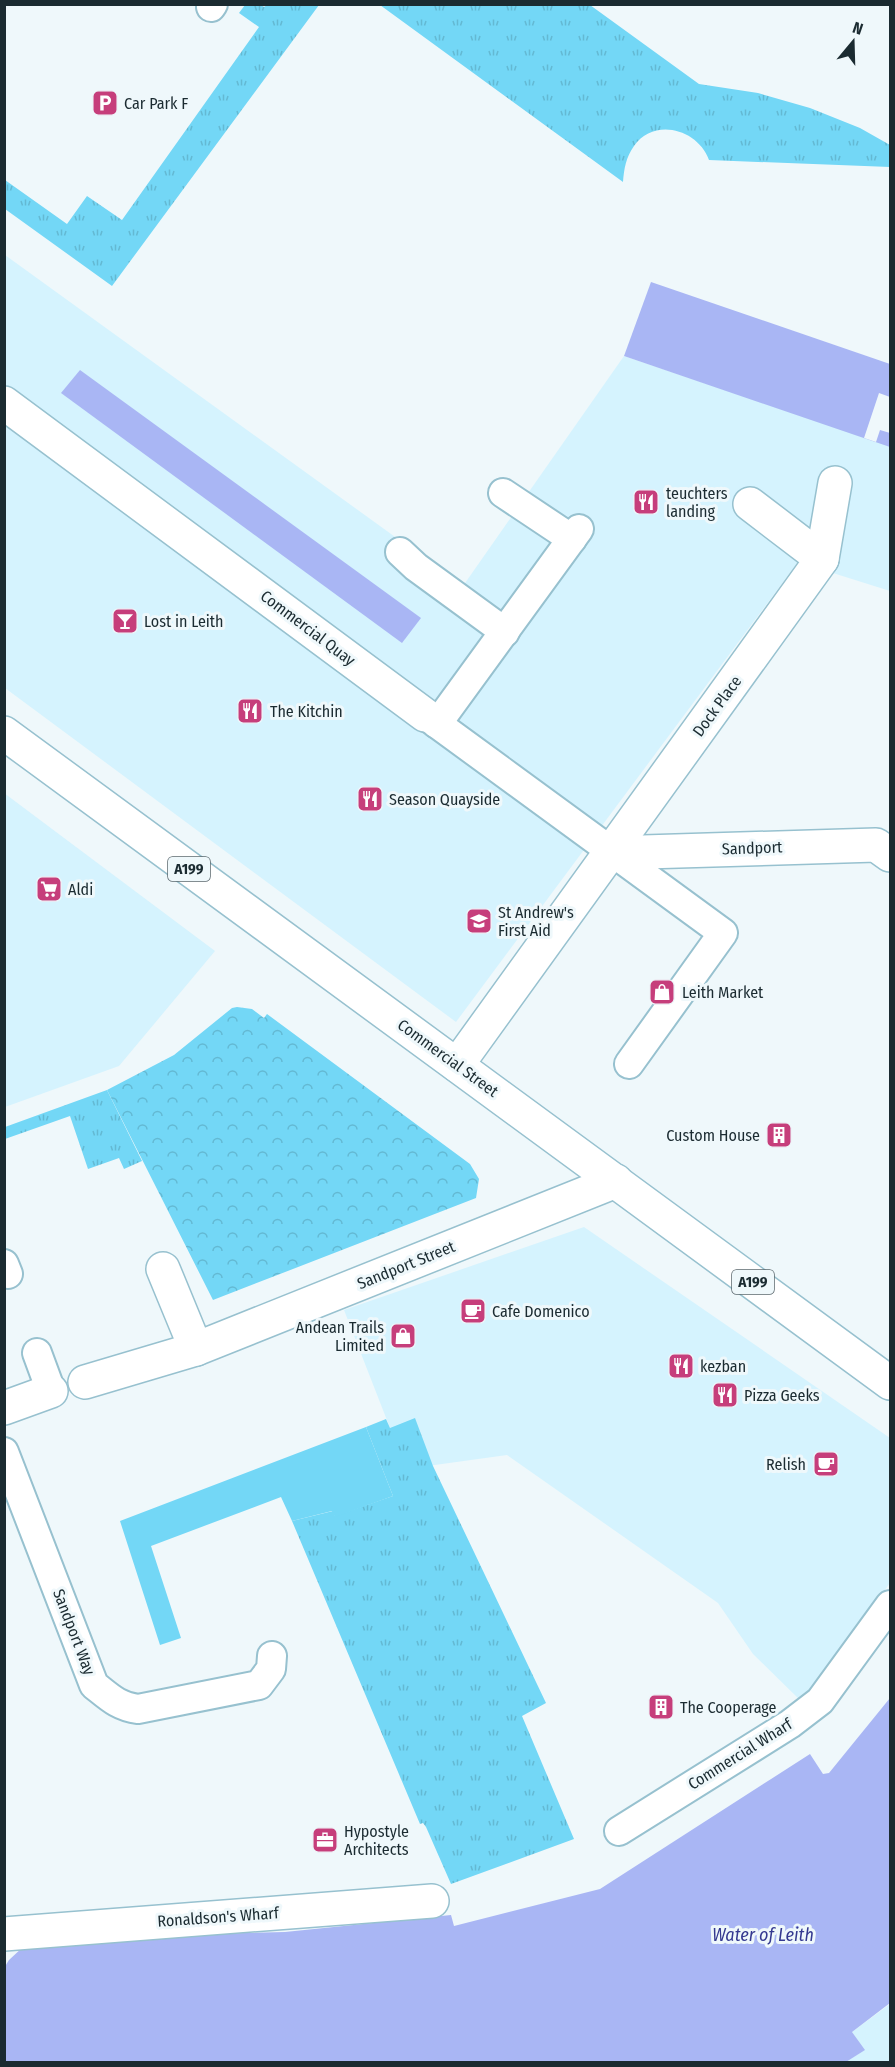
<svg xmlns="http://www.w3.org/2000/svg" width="895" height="2067" viewBox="0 0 895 2067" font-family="'Fira Sans Condensed',sans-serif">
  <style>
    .built { fill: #d5f3fe }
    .grass { fill: url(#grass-tufts) }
    .park { fill: url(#park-crowns) }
    .garden { fill: #73d7f6 }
    .water { fill: #a9b6f4 }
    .pier { fill: #eff8fb }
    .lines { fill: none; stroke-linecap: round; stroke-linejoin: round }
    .service-casing { stroke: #97c1cf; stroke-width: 32 }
    .pedestrian-casing { stroke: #97c1cf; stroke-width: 36 }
    .minor-casing { stroke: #97c1cf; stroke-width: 36 }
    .primary-casing { stroke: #97c1cf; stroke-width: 36 }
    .service { stroke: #fff; stroke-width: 28 }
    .pedestrian { stroke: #fff; stroke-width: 33 }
    .minor { stroke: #fff; stroke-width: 33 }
    .primary { stroke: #fff; stroke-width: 33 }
    .labels { text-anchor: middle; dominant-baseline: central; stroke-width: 6; stroke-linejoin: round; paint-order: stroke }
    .shield { fill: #eff8fb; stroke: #5b686e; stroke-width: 1.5 }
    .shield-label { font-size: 15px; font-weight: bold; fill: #1b2b31 }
    .poi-label { font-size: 16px; fill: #1b2b31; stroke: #eff8fb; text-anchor: start }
    .street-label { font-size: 16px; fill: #1b2b31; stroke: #eff8fb }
    .water-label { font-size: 18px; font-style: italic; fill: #343990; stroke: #eff8fb }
  </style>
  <defs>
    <pattern id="grass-tufts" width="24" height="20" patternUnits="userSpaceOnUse" patternTransform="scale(1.5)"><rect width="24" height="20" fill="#73d7f6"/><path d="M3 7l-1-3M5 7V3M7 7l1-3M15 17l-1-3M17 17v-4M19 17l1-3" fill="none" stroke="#63b9d3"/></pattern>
    <pattern id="park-crowns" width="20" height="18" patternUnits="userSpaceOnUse" patternTransform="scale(1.5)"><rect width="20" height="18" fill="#73d7f6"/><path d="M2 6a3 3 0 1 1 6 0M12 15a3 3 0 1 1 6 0" fill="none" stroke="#63b9d3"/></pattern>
  </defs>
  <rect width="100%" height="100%" fill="#eff8fb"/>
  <g class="built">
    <path d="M5 255 463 586 624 356 890 446V591L798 562 456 1022 5 688Z"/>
    <path d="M4 793 215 951 119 1066 5 1107Z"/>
    <path d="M584 1227 890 1438V1583L802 1702 753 1654 718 1603 507 1455 406 1469 344 1310Z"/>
    <path d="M890 2004V2062H846L864 2050 852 2032Z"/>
  </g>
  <g class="grass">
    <path d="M245 5H261L264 7 267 5H319L112 286 5 209V180L67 224 87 196 122 220 259 27 239 13Z"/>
    <path d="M380 5H590L699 84 758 93 810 108 860 128 890 145V167L709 160C698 129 654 117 634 146 626 157 624 169 623 182Z"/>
    <path d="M107 1090 142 1161 124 1169 119 1158 88 1169 70 1116 5 1139V1127Z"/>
    <path d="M415 1418 433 1466 546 1703 522 1716 574 1839 451 1884 426 1827 423 1823 420 1824 292 1521 333 1511 335 1516 393 1496 366 1427 386 1419 390 1428Z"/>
  </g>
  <path class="park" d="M237 1007 252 1009 264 1018 267 1014 470 1164 479 1179 476 1198 213 1300 107 1090 174 1055 232 1008Z"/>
  <path class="garden" d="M366 1427 393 1496 335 1517 332 1511 292 1521 281 1497 151 1546 181 1638 160 1645 120 1521Z"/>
  <g class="water">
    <path d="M651 282 890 364V447L624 356Z"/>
    <path d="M80 370 421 618 402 643 61 393Z"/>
    <path d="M890 1698V2003L852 2032 865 2050 846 2062H5L4 1968 9 1960 23 1947 154 1935 285 1932 451 1915 454 1926 600 1889 810 1754 823 1774 829 1773Z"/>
  </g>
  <path class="pier" d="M879 393 890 397V433L880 430 876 442 864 438Z"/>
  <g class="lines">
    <g class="service-casing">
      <g id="service">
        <path d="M211 7 213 4"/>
        <path d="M503 493 572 539"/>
        <path d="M400 552 416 567 505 632"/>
        <path d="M425 715 723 933 629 1064"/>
        <path d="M437 724 579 529"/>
        <path d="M4 1264 8 1274"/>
        <path d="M37 1353 51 1391"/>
        <path d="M4 1452 94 1685C109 1697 119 1707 138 1709L259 1685 271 1669 272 1656"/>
        <path d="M619 1831 790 1724 820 1701 890 1605"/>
      </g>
    </g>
    <g class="pedestrian-casing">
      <g id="pedestrian">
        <path d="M4 403 425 715"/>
        <path d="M822 559 835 483"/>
        <path d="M4 1934 432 1901"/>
      </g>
    </g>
    <g class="minor-casing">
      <g id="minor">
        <path d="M611 853 876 845 890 855"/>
        <path d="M457 1065 822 559 750 504"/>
        <path d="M163 1269 196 1349"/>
        <path d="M85 1382 196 1349 616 1181"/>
        <path d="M4 1408 51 1391"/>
      </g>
    </g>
    <g class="primary-casing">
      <path id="primary" d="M4 733 890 1383"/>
    </g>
    <use href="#service" class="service"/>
    <use href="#pedestrian" class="pedestrian"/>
    <use href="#minor" class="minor"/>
    <use href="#primary" class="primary"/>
  </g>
  <defs>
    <g id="parking-square" transform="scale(1.35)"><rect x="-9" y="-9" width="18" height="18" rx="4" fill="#c63e7b" stroke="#eff8fb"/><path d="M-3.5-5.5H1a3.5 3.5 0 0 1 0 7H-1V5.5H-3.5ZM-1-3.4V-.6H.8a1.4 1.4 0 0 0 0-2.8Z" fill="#fff"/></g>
    <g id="restaurant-square" transform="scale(1.35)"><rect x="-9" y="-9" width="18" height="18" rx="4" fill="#c63e7b" stroke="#eff8fb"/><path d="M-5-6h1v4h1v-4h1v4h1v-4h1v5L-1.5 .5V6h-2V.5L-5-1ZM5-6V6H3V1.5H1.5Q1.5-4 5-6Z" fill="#fff"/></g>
    <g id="bar-square" transform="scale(1.35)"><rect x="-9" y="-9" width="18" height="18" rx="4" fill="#c63e7b" stroke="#eff8fb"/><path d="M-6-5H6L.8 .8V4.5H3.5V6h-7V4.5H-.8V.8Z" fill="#fff"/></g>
    <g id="supermarket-square" transform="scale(1.35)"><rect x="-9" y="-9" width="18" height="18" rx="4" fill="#c63e7b" stroke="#eff8fb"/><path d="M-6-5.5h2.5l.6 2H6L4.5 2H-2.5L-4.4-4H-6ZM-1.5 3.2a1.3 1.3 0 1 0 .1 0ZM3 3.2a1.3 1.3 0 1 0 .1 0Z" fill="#fff"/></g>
    <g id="school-square" transform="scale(1.35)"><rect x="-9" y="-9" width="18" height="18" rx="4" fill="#c63e7b" stroke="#eff8fb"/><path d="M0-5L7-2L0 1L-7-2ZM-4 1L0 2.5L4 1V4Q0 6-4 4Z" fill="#fff"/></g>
    <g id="shop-square" transform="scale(1.35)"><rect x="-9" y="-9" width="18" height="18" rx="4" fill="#c63e7b" stroke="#eff8fb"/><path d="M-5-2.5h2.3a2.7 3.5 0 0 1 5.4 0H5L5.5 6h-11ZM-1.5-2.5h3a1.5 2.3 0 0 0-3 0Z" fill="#fff"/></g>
    <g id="building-square" transform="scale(1.35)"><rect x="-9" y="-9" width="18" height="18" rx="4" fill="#c63e7b" stroke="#eff8fb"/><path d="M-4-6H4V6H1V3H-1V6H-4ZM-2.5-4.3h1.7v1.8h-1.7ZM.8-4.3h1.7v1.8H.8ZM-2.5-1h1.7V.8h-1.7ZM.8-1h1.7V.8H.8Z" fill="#fff"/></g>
    <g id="cafe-square" transform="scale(1.35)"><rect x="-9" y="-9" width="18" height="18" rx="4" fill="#c63e7b" stroke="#eff8fb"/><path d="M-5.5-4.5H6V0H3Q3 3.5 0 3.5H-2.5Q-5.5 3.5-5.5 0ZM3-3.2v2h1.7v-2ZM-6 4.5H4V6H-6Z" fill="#fff"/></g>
    <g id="office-square" transform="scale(1.35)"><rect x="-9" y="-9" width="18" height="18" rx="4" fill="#c63e7b" stroke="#eff8fb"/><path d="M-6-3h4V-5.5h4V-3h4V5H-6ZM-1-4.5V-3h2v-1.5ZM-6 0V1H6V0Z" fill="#fff"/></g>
  </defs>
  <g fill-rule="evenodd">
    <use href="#parking-square" x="105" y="103"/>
    <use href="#restaurant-square" x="646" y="502"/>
    <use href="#bar-square" x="125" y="621"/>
    <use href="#restaurant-square" x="250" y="711"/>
    <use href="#restaurant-square" x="370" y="799"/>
    <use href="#supermarket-square" x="49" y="889"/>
    <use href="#school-square" x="479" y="921"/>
    <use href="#shop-square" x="662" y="992"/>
    <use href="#building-square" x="779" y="1135"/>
    <use href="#cafe-square" x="473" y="1311"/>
    <use href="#shop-square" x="403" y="1336"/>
    <use href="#restaurant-square" x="681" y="1366"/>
    <use href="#restaurant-square" x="725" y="1395"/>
    <use href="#cafe-square" x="826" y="1464"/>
    <use href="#building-square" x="661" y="1707"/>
    <use href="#office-square" x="325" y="1840"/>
  </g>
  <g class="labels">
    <g class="shield">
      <rect x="168" y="857" width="42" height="24" rx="4.5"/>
      <rect x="732" y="1270" width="42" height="24" rx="4.5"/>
    </g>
    <g class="shield-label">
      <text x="189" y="869">A199</text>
      <text x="753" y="1282">A199</text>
    </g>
    <g class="poi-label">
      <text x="124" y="103">Car Park F</text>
      <text x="666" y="493">teuchters<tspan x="666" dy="18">landing</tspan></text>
      <text x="144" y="621">Lost in Leith</text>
      <text x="270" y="711">The Kitchin</text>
      <text x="389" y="799">Season Quayside</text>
      <text x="68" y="889">Aldi</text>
      <text x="498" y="912">St Andrew's<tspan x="498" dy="18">First Aid</tspan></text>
      <text x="682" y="992">Leith Market</text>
      <text x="760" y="1135" text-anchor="end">Custom House</text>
      <text x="492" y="1311">Cafe Domenico</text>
      <text x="384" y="1327" text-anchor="end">Andean Trails<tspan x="384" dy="18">Limited</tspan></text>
      <text x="700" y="1366">kezban</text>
      <text x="744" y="1395">Pizza Geeks</text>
      <text x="806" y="1464" text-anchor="end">Relish</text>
      <text x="680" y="1707">The Cooperage</text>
      <text x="344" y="1831">Hypostyle<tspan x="344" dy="18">Architects</tspan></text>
    </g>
    <g class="street-label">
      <text transform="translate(308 628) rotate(37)">Commercial Quay</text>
      <text transform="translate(717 706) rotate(-54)">Dock Place</text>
      <text transform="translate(752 848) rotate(-2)">Sandport</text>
      <text transform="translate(448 1058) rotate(36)">Commercial Street</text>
      <text transform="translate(406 1265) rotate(-22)">Sandport Street</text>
      <text transform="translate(74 1632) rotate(69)">Sandport Way</text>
      <text transform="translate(740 1754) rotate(-32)">Commercial Wharf</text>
      <text transform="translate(218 1917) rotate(-4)">Ronaldson's Wharf</text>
    </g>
    <g class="water-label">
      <text x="763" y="1935">Water of Leith</text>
    </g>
  </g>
  <rect width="895" height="2067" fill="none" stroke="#1b2b31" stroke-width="12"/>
  <g transform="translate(853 42) rotate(19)" stroke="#eff8fb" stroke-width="4.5" paint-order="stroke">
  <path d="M0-4.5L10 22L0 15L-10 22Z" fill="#1b2b31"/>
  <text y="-9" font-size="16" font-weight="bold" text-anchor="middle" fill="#1b2b31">N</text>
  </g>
</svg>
